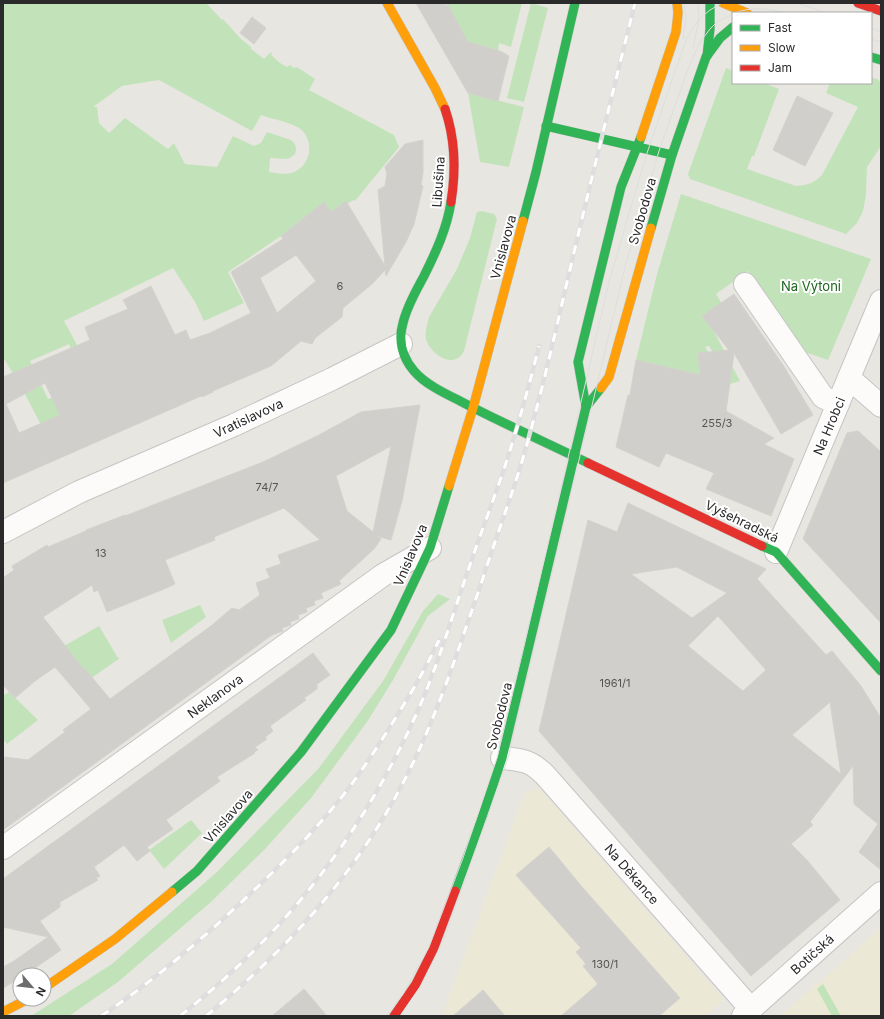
<svg xmlns="http://www.w3.org/2000/svg" width="884" height="1019" viewBox="0 0 884 1019" font-family="Inter,sans-serif">
  <style>
    .education { fill: #ebe8d5 }
    .green { fill: #c2e3ba; fill-rule: evenodd }
    .building { fill: #d1cfcb; stroke: #d3d2cc; fill-rule: evenodd }
    .lines { fill: none; stroke-linecap: round; stroke-linejoin: round }
    .street-casing { stroke: #c6c5c5; stroke-width: 24 }
    .fast-casing { stroke: #c6c5c5; stroke-width: 10 }
    .slow-casing { stroke: #c6c5c5; stroke-width: 10 }
    .jam-casing { stroke: #c6c5c5; stroke-width: 10 }
    .street { stroke: #fcfbfa; stroke-width: 22 }
    .fast { stroke: #30b455; stroke-width: 9 }
    .slow { stroke: #ff9f0a; stroke-width: 9 }
    .jam { stroke: #e5322d; stroke-width: 9 }
    .tram { stroke: #dedede; stroke-width: 1 }
    .rail-casing { stroke: #dedede; stroke-width: 4.5 }
    .rail { stroke: #fff; stroke-width: 3; stroke-dasharray: 9; stroke-linecap: butt }
    .labels { text-anchor: middle; dominant-baseline: central; stroke-width: 4; stroke-linejoin: round; paint-order: stroke }
    .number-label { font-size: 11px; fill: #545453 }
    .street-label { font-size: 13px; fill: #2a2a2a; stroke: #fff }
    .park-label { font-size: 13px; fill: #1c651d; stroke: #fff }
  </style>
  <rect width="100%" height="100%" fill="#e8e6e0"/>
  <g class="education">
    <path d="M540 789 724 1000 705 1016H442L525 792Z"/>
    <path d="M881 928V1016H780L846 959Z"/>
  </g>
  <g class="green">
    <path d="M3 3H206L222 20 223 19 240 38 251 47V49L264 59 271 52 272 53 271 55 280 63 287 67 290 65 294 68 297 67 315 79 309 90 394 135 399 147 355 201 354 200 331 212 324 202 281 236 228 272 244 303 204 321 195 302 173 268 64 321 78 347 72 351 69 344 30 361 48 399 56 396 64 414 41 425 25 394 3 357ZM159 80 252 131 261 115C271 119 290 122 299 128 316 140 311 168 291 173 284 175 276 173 269 172L270 158 286 159 290 158 295 154C297 148 296 144 291 140L267 132 261 143 254 146 233 136 217 167 185 164 174 143 168 149 125 118 109 133 99 123 97 107H93L122 86Z"/>
    <path d="M449 3H522L511 47 499 43 498 51 470 48 445 5Z"/>
    <path d="M531 3 548 8 524 102 507 98Z"/>
    <path d="M726 68 733 71V83H764L779 89 754 156H752L747 169 796 186C807 186 815 182 822 175L858 107 826 93 830 83H871V77L879 80 881 86V146L867 167 866 195 863 211 857 223 846 234 690 179 688 174Z"/>
    <path d="M468 93 524 107 509 167 480 162Z"/>
    <path d="M681 194 871 259 828 360 802 351 748 271 716 294 724 307 702 316 706 321 708 320 740 381 730 384 729 393 716 391 712 351 709 346 705 347 708 352 698 353 700 378 691 373 636 360 657 274Z"/>
    <path d="M482 211 494 214 497 219 464 351C454 371 430 354 426 339 425 331 427 324 429 317L457 269 470 238 477 212Z"/>
    <path d="M438 594 450 599 428 616 393 680 367 722 311 798 265 849 212 901 118 982 69 1016H31L112 964 217 872 319 768 383 681 423 611Z"/>
    <path d="M200 605 206 617 171 643 162 620Z"/>
    <path d="M99 626 118 658H120L90 679 64 646Z"/>
    <path d="M9 692 38 720 7 744 3 739V696Z"/>
    <path d="M191 820 202 833 164 869 149 850Z"/>
    <path d="M823 984 841 1016H832L817 989Z"/>
  </g>
  <g class="building">
    <path d="M416 3H444L446 6 448 5 468 42 500 51 509 56 498 101 468 93Z"/>
    <path d="M252 17 266 28 254 44 240 33Z"/>
    <path d="M797 96 833 113 805 166 773 150Z"/>
    <path d="M423 140V172L421 185 423 186 414 224 406 242 386 276 385 270 372 284 343 308 342 317 315 338 312 344 301 341 271 366 213 391V392L202 397 201 396 3 483V377L90 340 85 327 128 309 123 300 151 286 175 335 186 330 190 340 210 333 251 313 231 272 283 239 281 236 324 202 331 212 346 201 385 266 378 190 385 186 387 174 385 167 405 144ZM296 255 316 281 277 313 260 278ZM45 383 60 415 19 433 6 404Z"/>
    <path d="M734 294 783 365 813 415 781 434 734 353 726 411 774 438 764 444 794 459 771 516 706 489 714 473 666 453 659 467 616 447 628 395H630L636 360 700 375 698 353 729 350 702 316Z"/>
    <path d="M420 405 402 501 391 540 377 536 381 539 374 549 339 581 341 584 321 593 323 598 314 601 315 605 306 608 307 612 298 615 299 619 290 622 291 625 282 628 283 631 272 635 3 830V767L5 757 28 760 65 732 63 730 91 709 55 667 35 681 15 698 3 685V578L14 570 12 566 47 545 48 547 86 531V530L125 515V516L263 462 319 435 361 412ZM391 446 373 532 347 511 336 476ZM284 508 320 540 278 555 281 564 266 569 270 578 256 583 260 595 239 610 232 608 211 626 110 699 85 669 84 670 43 617 92 585 94 592 98 590 107 612 164 589 175 584 165 560 215 540 214 537Z"/>
    <path d="M858 431 881 452V623L803 539 847 433Z"/>
    <path d="M628 503 766 569 757 579 826 655 832 651 861 686 881 718V870L859 852 878 824 854 804 853 766 810 822 813 825 791 844 806 859 840 900 751 976 539 731 588 520 617 532ZM677 567 696 577 727 593 692 618 631 574ZM718 616 766 670 743 691 688 646ZM830 702 841 774 792 735Z"/>
    <path d="M313 653 330 675 317 684V689L304 698 306 700 270 726 273 731 265 737 267 739 255 747 258 750 254 752 255 753 217 777 220 781 166 820 173 829 147 847 150 851 137 861 124 845 94 867 100 876 96 878 98 880 60 902V907L40 921 61 950 25 975H20V978L3 988V967L14 961 48 937 3 927V879Z"/>
    <path d="M549 847 583 888 680 998 659 1016H561L598 984 583 966 586 964 576 952 581 948 516 875Z"/>
    <path d="M304 989 327 1016H272L297 995Z"/>
    <path d="M483 990 505 1016H453Z"/>
  </g>
  <g class="lines">
    <g class="street-casing">
      <g id="street">
        <path d="M745 284 823 397 838 404"/>
        <path d="M849 378 881 406"/>
        <path d="M3 532 79 492 234 425 332 379 401 344"/>
        <path d="M776 552 881 301"/>
        <path d="M502 758C522 760 530 760 545 775L751 1009"/>
        <path d="M3 848 383 575 430 548"/>
        <path d="M743 1016 881 893"/>
      </g>
    </g>
    <g class="fast-casing">
      <g id="fast">
        <path d="M707 56 710 29V3"/>
        <path d="M871 57 881 60"/>
        <path d="M546 126 672 155"/>
        <path d="M451 202C447 228 436 252 424 276 416 291 407 306 403 323 398 340 402 357 414 371 425 384 444 393 460 401 502 423 545 442 588 463"/>
        <path d="M523 221 536 172 575 3"/>
        <path d="M651 228 672 155 706 57 720 38 733 27"/>
        <path d="M586 407 578 362 621 187 641 137"/>
        <path d="M762 546 776 552 881 671"/>
        <path d="M455 891 483 815 502 758 586 407 601 388"/>
        <path d="M172 892 197 871 301 752 391 630 430 548 449 486"/>
      </g>
    </g>
    <g class="slow-casing">
      <g id="slow">
        <path d="M387 3 435 88 445 109"/>
        <path d="M723 3 747 13"/>
        <path d="M641 137 676 32 678 13 677 3"/>
        <path d="M601 388 609 377 651 228"/>
        <path d="M449 486 473 408 523 221"/>
        <path d="M44 988 115 939 172 892"/>
        <path d="M3 1012 28 999"/>
      </g>
    </g>
    <g class="jam-casing">
      <g id="jam">
        <path d="M858 3 881 11"/>
        <path d="M445 109C455 138 456 171 451 202"/>
        <path d="M588 463 762 546"/>
        <path d="M394 1016 416 984 433 950 455 891"/>
      </g>
    </g>
    <use href="#street" class="street"/>
    <use href="#fast" class="fast"/>
    <use href="#slow" class="slow"/>
    <use href="#jam" class="jam"/>
    <g class="tram">
      <path d="M797 3 826 13"/>
      <path d="M735 13C752 6 770 9 787 13"/>
      <path d="M871 28 881 32"/>
      <path d="M683 39 686 18 684 3"/>
      <path d="M871 39 881 42"/>
      <path d="M693 48 699 19 698 3"/>
      <path d="M387 1016 403 994 429 947 463 858 497 758 522 655 609 282 646 156 687 37 699 19 710 10 722 3"/>
      <path d="M400 1016 420 987 444 939 508 758 625 267 659 151 688 69 700 42 710 29 717 22 733 14"/>
    </g>
    <g class="rail-casing">
      <g id="rail">
        <path d="M101 1016C154 981 202 939 249 895 284 862 318 828 348 789 366 765 382 740 398 714 413 690 427 666 439 640"/>
        <path d="M180 1016C286 933 365 831 419 708 439 662 453 613 470 565 481 532 494 499 505 466 518 426 529 386 539 346"/>
        <path d="M206 1016C278 957 341 890 388 810 430 739 455 659 482 581 494 543 508 506 520 468 542 395 558 319 576 244 595 164 615 83 635 3"/>
      </g>
    </g>
    <use href="#rail" class="rail"/>
  </g>
  <g class="labels">
    <g class="number-label">
      <text x="340" y="286">6</text>
      <text x="717" y="423">255/3</text>
      <text x="267" y="487">74/7</text>
      <text x="101" y="553">13</text>
      <text x="615" y="683">1961/1</text>
      <text x="605" y="964">130/1</text>
    </g>
    <g class="street-label">
      <text transform="translate(438 182) rotate(-86)">Libušina</text>
      <text transform="translate(642 211) rotate(-74)">Svobodova</text>
      <text transform="translate(503 247) rotate(-75)">Vnislavova</text>
      <text transform="translate(248 418) rotate(-25)">Vratislavova</text>
      <text transform="translate(829 426) rotate(-67)">Na Hrobci</text>
      <text transform="translate(742 521) rotate(26)">Vyšehradská</text>
      <text transform="translate(410 555) rotate(-67)">Vnislavova</text>
      <text transform="translate(215 696) rotate(-36)">Neklanova</text>
      <text transform="translate(499 716) rotate(-76)">Svobodova</text>
      <text transform="translate(228 816) rotate(-49)">Vnislavova</text>
      <text transform="translate(632 874) rotate(49)">Na Děkance</text>
      <text transform="translate(812 954) rotate(-42)">Botičská</text>
    </g>
    <g class="park-label">
      <text x="811" y="286">Na Výtoni</text>
    </g>
  </g>
  <rect width="884" height="1019" fill="none" stroke="#2a2a2a" stroke-width="8"/>
  <rect x="732" y="12" width="140" height="72" fill="#ffffff" stroke="#aaaaaa"/>
  <rect x="740" y="25" width="20" height="6" fill="#30b455" stroke="#aaaaaa"/>
  <text x="768" y="32" font-size="12" fill="#2a2a2a">Fast</text>
  <rect x="740" y="45" width="20" height="6" fill="#ff9f0a" stroke="#aaaaaa"/>
  <text x="768" y="52" font-size="12" fill="#2a2a2a">Slow</text>
  <rect x="740" y="65" width="20" height="6" fill="#e5322d" stroke="#aaaaaa"/>
  <text x="768" y="72" font-size="12" fill="#2a2a2a">Jam</text>
  <g transform="translate(32 987) rotate(118)"><circle r="19" fill="#ffffff" stroke="#aaaaaa"/>
  <path d="M0-3L7 15L0 10L-7 15Z" fill="#6c6c6a"/>
  <text y="-6" font-size="11" font-weight="bold" text-anchor="middle" fill="#2a2a2a">N</text>
  </g>
</svg>
